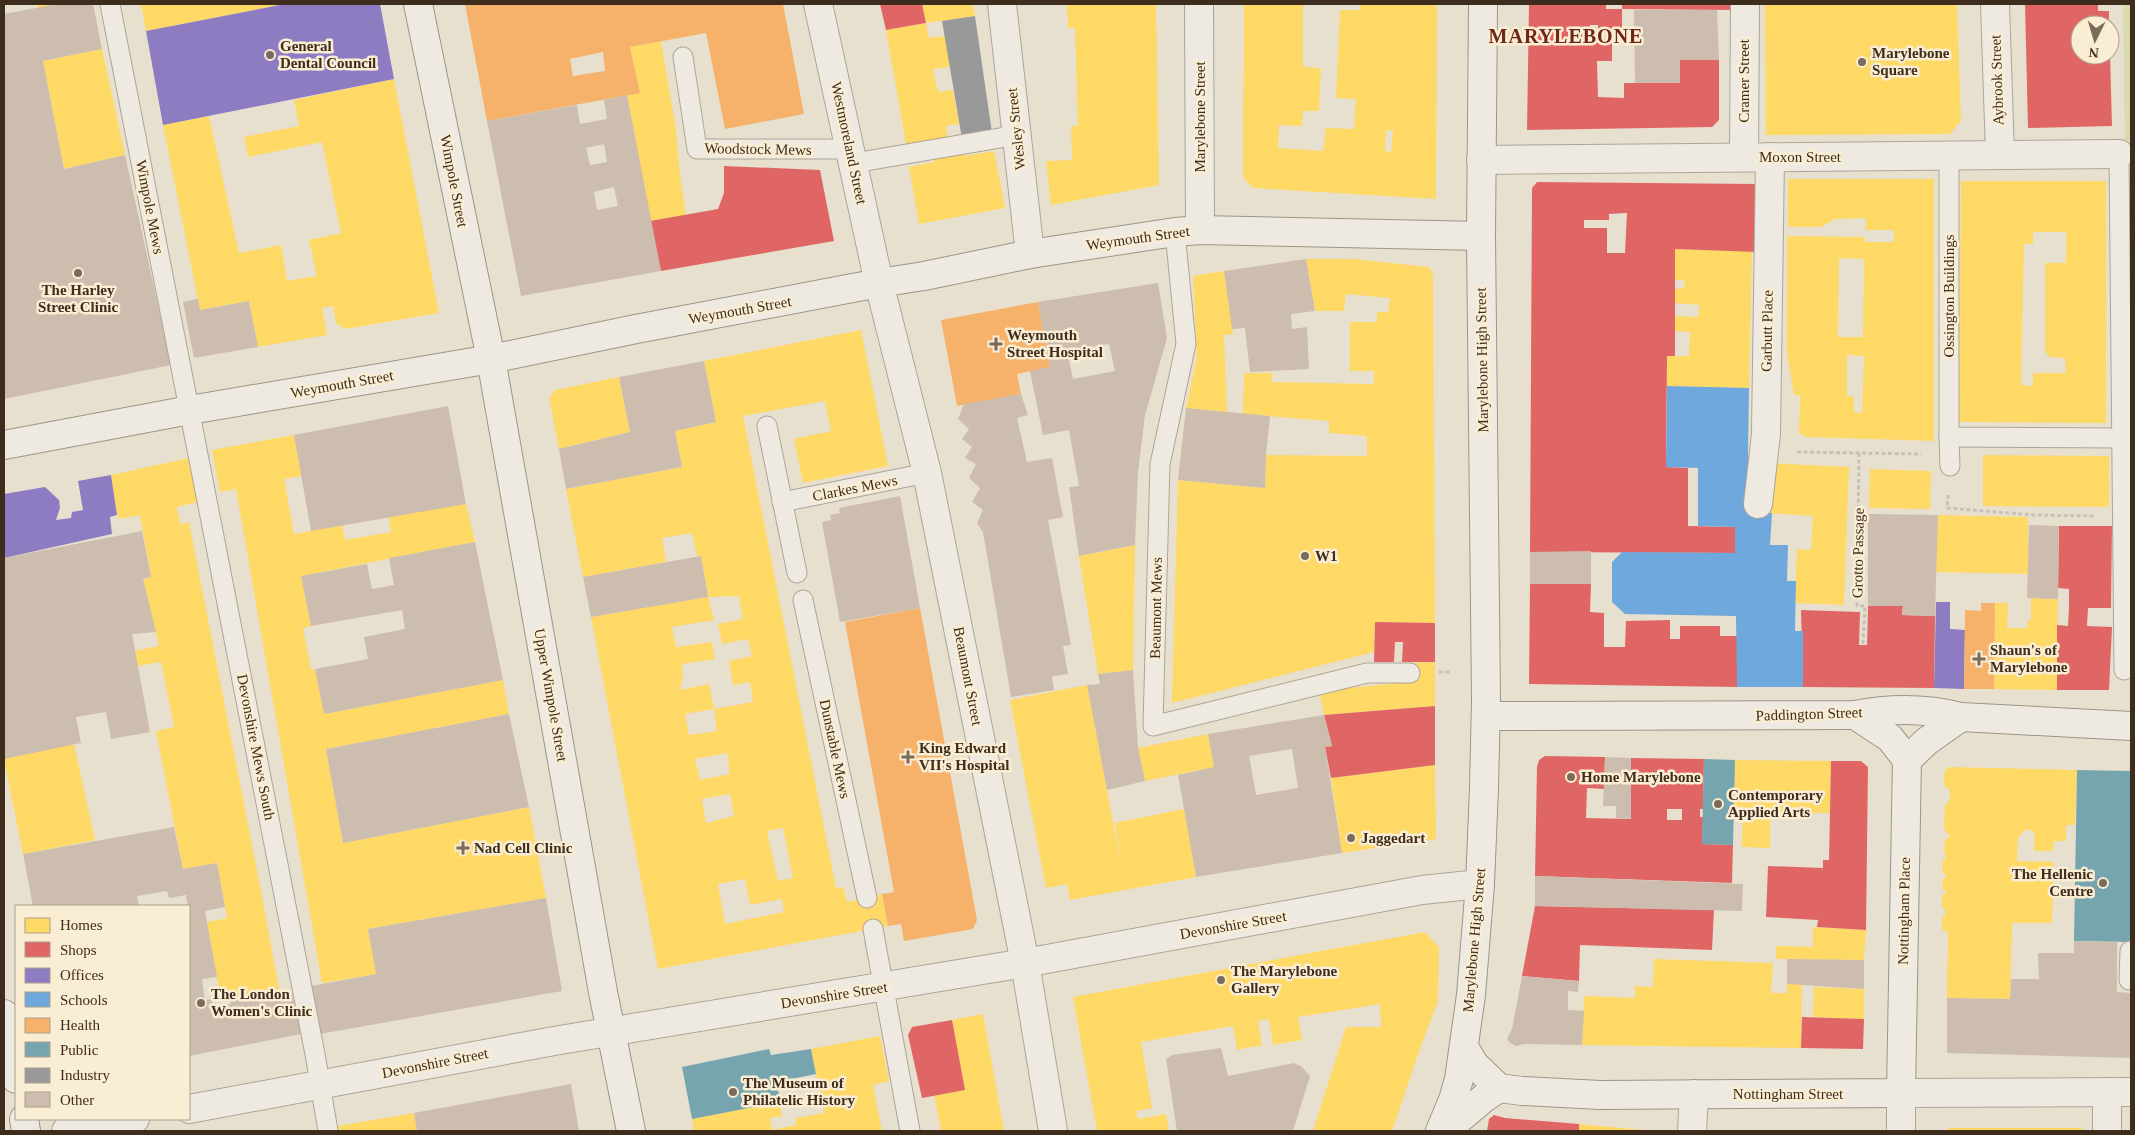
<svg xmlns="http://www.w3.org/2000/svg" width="2135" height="1135" viewBox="0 0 2135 1135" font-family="Georgia,serif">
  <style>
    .green { fill: #dad9af }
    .homes { fill: #ffd966; fill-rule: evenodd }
    .shops { fill: #e06666; fill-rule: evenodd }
    .offices { fill: #8e7cc3 }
    .schools { fill: #6fa8dc }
    .health { fill: #f6b26b; fill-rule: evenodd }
    .public { fill: #76a5af }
    .industry { fill: #999 }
    .building { fill: #ccbdae; fill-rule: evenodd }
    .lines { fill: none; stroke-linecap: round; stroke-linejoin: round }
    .lane-casing { stroke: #ada497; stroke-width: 21 }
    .street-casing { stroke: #ada497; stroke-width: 30 }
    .secondary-casing { stroke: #9d9486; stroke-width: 30 }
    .path { stroke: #c8c1b7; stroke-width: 3; stroke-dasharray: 4 2.5; stroke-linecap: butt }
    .lane { stroke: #efeae1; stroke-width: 19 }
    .street { stroke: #efeae1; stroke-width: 28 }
    .secondary { stroke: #efeae1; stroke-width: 28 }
    .poi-dot { fill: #7a6b5b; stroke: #f9edd4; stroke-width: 2 }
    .labels { text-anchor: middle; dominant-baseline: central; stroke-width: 5; stroke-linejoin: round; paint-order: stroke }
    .poi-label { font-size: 15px; font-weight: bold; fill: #3e2c1d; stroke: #f9edd4; text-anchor: start }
    .street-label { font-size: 15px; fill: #3e2c1d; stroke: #f9edd4 }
    .district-label { font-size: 20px; font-weight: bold; letter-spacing: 1px; fill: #702617; stroke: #f9edd4 }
  </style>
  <rect width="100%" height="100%" fill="#e8e0ce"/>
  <path class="green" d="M2123 4H2131V606Z"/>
  <g class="homes">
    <path d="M37 4H52V5L37 8Z"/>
    <path d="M141 4H280V5L146 31Z"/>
    <path d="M922 4H973L975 16 926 23 929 38 946 36 950 67 933 69 938 92 953 90 959 124 946 126 948 141 907 149 886 30 926 23Z"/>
    <path d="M1067 4H1156L1159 185 1051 205 1046 161 1072 160 1071 126H1078L1075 28H1068Z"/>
    <path d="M1244 4H1303V67L1321 68 1319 111H1303L1302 126 1279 125 1278 148 1323 151 1326 128 1354 129 1356 99 1336 98 1340 10H1360V4H1437L1436 199 1253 188 1243 177ZM1386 130 1393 131 1391 152 1385 151Z"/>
    <path d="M1765 4H1957L1961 121 1950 134 1766 135Z"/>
    <path d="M661 41 676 130 680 175 686 215 650 221 627 95 640 93 630 47Z"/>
    <path d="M102 49 125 155 64 169 43 61Z"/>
    <path d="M394 79 439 313 345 329 336 323 333 306 322 308 327 335 258 347 249 301 200 310 163 125 209 116 239 253 281 245 287 281 317 276 309 240 341 233 322 142 248 157 244 137 299 126 294 100Z"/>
    <path d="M963 146 965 156 994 151 1005 208 919 224 909 167 934 162 932 152Z"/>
    <path d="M1788 179H1934V441L1806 437 1799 433 1800 395H1794L1787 353V236L1865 237V242H1894V230H1866V218L1835 219 1821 227H1788ZM1839 258 1864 259 1863 337H1838ZM1847 355 1864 356 1862 413 1854 412V397L1847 396Z"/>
    <path d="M1961 181H2106V423L1959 422ZM2033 232H2066V263H2045V352L2050 357 2065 358 2066 373H2033V386L2021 385 2024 244H2033Z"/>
    <path d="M1675 249 1752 251 1749 388 1667 386V356H1689L1690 332 1675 331V316L1698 317 1700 305 1675 303V289L1684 288 1685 280H1675Z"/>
    <path d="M1306 259H1354L1429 267 1433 274 1435 623 1375 622 1374 652 1172 703 1178 480 1265 488 1266 455 1367 456V436L1329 433V421L1243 414 1244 373H1272V382L1374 384V371H1350V322H1377V312H1388L1390 298 1346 294 1344 311H1315Z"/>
    <path d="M1224 271 1233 334 1224 335 1227 412 1186 408 1197 357 1193 276Z"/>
    <path d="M861 330 888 466 803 483 794 439 831 431 825 401 743 416 836 888 843 887 847 902 882 894 888 926 658 969 591 617 708 597 701 556H697L692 533 662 538 666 562 583 577 566 489 682 467 675 431 716 422 704 361ZM739 596 743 619 718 624 722 644 748 639 752 656 729 661 733 685 750 682 753 702 714 709 717 731 689 735 685 714 714 709 709 684 680 690 683 675 682 664 715 659 712 642 676 647 672 627 714 620 708 597ZM727 753 730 774 700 780 695 759ZM730 794 734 816 706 823 702 799ZM783 828 793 878 778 881 767 831ZM745 879 750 905 782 899 784 912 725 924 718 884Z"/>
    <path d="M619 377 630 432 559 449 549 398 555 390Z"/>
    <path d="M294 435 302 476 284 479 294 534 342 525 345 540 391 532 389 517 466 504 475 542 301 576 311 626 303 628 311 670 315 669 324 714 503 680 509 714 326 749 343 843 529 807 546 898 368 929 376 974 322 983 236 489 220 492 212 450Z"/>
    <path d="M1983 455 2109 456V507L1983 506Z"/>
    <path d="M189 458 198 502 177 507 180 524 189 522 263 901 279 990 221 1000 207 922 227 918 217 863 183 869 156 731 174 727 161 662 137 666 134 651 159 646 143 579 151 577 140 515 120 519 117 515 111 475Z"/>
    <path d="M1768 463 1849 467 1844 605 1795 603 1797 549 1811 550 1813 516 1766 513Z"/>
    <path d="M1870 469 1931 471 1930 509 1869 508Z"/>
    <path d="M1938 515 2028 517V574L1936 572Z"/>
    <path d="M1135 545 1133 670 1098 674 1079 556Z"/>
    <path d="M2031 598 2058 599 2057 690 1994 689 1995 603H2008L2007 628H2028L2027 621 2031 620Z"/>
    <path d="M1435 662V706L1324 715 1319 691 1408 682 1410 663Z"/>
    <path d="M1087 685 1121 864 1115 823 1184 809 1196 877 1070 900 1067 884 1046 888 1010 700Z"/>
    <path d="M1208 734 1214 767 1145 781 1138 748Z"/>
    <path d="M74 744 95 840 23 854 4 759Z"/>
    <path d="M1735 760 1831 761 1830 813 1770 812V848L1742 847 1743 807H1734Z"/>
    <path d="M1435 765 1436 839 1342 853 1331 778Z"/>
    <path d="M1948 767 2077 770 2075 825H2066V841H2054L2053 851H2034V832L2026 829 2018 838 2017 861 2054 862 2052 923H2012L2010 999 1947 998 1948 932 1942 930V918L1945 916V909L1942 907V895L1946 893 1945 890 1942 888 1943 879 1946 877V874L1942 872 1943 860 1946 858 1944 850 1945 840 1950 836 1944 829 1945 805 1950 800V791L1944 785V774Z"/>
    <path d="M1813 927 1866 930 1864 960 1776 959V946L1813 947Z"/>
    <path d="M1425 932 1439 947 1438 1001 1421 1046 1392 1131H1313L1346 1027H1381L1380 1004 1298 1017 1302 1040 1273 1045 1269 1019 1258 1021 1262 1045 1237 1050 1233 1026 1141 1042 1152 1108 1136 1111 1138 1119 1166 1114 1169 1131H1097L1073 997Z"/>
    <path d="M1654 959 1773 963 1771 993H1787V984H1802L1801 1048 1582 1045 1584 996 1635 998V986L1653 987Z"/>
    <path d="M1814 987 1864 989V1019L1813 1017Z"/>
    <path d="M983 1014 1004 1131H941L934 1095 965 1090 952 1020Z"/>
    <path d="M880 1036 889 1081 873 1085 882 1131H694L692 1119 780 1102 782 1116 770 1118 772 1130 796 1125V1118L824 1113 811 1049Z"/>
    <path d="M414 1113 417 1131H339L338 1126Z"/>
    <path d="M1579 1124 1644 1130V1131H1579Z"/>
    <rect x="1948" y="1128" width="134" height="3"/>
  </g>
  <g class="shops">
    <path d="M880 4H922L926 23 886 30Z"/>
    <path d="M1529 4H1606V9H1622V30L1598 29V25H1590V39H1612V61H1597L1598 97 1624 98V83H1680V60H1719V120L1712 127 1527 130Z"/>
    <path d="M1622 4H1732V10L1622 9Z"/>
    <path d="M2025 4H2098V11H2109V25H2080V55H2110L2112 126 2028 128Z"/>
    <path d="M724 166 820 170 834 241 661 271 650 221 718 209 724 193Z"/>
    <path d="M1537 182 1758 184 1757 252 1675 249V356H1667L1666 467 1688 468V526L1735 527V553L1530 552 1532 188ZM1627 213 1625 253H1607V228H1584V220H1609V214Z"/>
    <path d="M2059 526H2112L2111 608H2088L2087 626 2112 627 2109 690H2057V625L2068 626 2069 607V589L2058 588Z"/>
    <path d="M1530 584H1591L1590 612 1604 613V647H1625L1626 621 1670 620V639H1680V626H1720V636H1738L1737 687 1529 684Z"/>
    <path d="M1868 606H1903L1902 615 1935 616 1934 688 1803 687 1801 610 1860 612 1859 645H1867Z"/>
    <path d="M1375 622 1435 623V662H1402L1403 642H1395L1394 662H1374Z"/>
    <path d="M1435 706V765L1331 778 1325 747 1332 746 1324 715Z"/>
    <path d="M1545 756 1605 757 1604 789 1587 788 1586 818 1631 819V758L1704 759 1703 809H1700V817H1703L1702 844 1733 845 1732 883 1535 876 1537 767 1539 760ZM1667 809H1682V820H1667Z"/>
    <path d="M1831 761H1861L1868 767 1866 930 1817 927 1818 920 1766 917 1768 866 1823 868V860H1829Z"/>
    <path d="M1535 906 1714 910 1712 950 1580 945 1579 981 1522 976Z"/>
    <path d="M1802 1017 1864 1019 1863 1049 1801 1048Z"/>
    <path d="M952 1020 965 1090 922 1098 908 1035 912 1027Z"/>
    <path d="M1494 1115 1505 1118 1579 1124V1131H1487L1489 1119Z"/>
  </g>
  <g class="offices">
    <path d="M285 4H380L394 79 163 125 146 31Z"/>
    <path d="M111 475 117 515 110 517 112 534 4 558V494L45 487 59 500 60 508 56 520 71 518 72 512 83 510 78 481Z"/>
    <path d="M1936 602H1950V629L1965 630 1964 689 1934 688Z"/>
  </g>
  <path class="schools" d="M1667 386 1749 388 1748 456 1753 457 1766 513H1772L1770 545H1788L1787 581H1796L1795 631H1803V687H1737L1736 616 1625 614 1612 602V562L1622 552 1735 553V527L1698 526V468L1666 467Z"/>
  <g class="health">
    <path d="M465 4H783L804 114 725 129 706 33 630 47 640 93 487 121ZM603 52 605 71 573 76 570 59Z"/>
    <path d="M1038 302 1050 367 1017 374 1021 394 957 406 941 320Z"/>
    <path d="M1981 603H1995L1994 689H1964L1965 610 1981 611Z"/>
    <path d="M920 608 977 920 973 929 904 941 901 924 888 926 882 894 894 892 845 622Z"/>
  </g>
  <g class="public">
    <path d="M1704 759 1735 760 1733 845 1702 844Z"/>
    <path d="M2077 770 2131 771V942L2074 941Z"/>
    <path d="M769 1049 771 1055 811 1049 816 1074 777 1082 780 1102 692 1119 682 1067Z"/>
  </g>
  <path class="industry" d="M975 16 992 133 962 139 942 21Z"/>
  <g class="building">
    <path d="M57 4H93L102 49 43 61 64 169 125 155 171 365 4 399V14Z"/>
    <path d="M1634 10H1717L1719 60H1680V83H1635Z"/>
    <path d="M627 95 661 271 521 296 487 121 577 105 580 124 607 119 604 100ZM604 144 607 162 590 165 586 148ZM614 187 618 206 597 210 594 192Z"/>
    <path d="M1306 259 1315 311 1291 314 1292 329 1307 327 1309 369 1250 372 1245 328 1232 329 1224 271Z"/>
    <path d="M1158 283 1167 338 1145 415 1138 472 1135 545 1079 556 1069 487 1079 486 1069 430 1043 435 1030 371 1050 367 1038 302ZM1109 344 1115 371 1073 379 1067 351Z"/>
    <path d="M198 299 200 310 249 301 258 347 194 358 183 302Z"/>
    <path d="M704 361 716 422 675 431 682 467 566 489 559 449 630 432 619 377Z"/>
    <path d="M1021 394 1028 415 1017 418 1027 462 1052 458 1063 517 1048 520 1071 645 1063 646 1068 674 1052 676 1054 690 1011 697 983 532 977 523 983 510 972 502 980 488 969 478 976 464 965 458 972 447 962 439 969 429 958 419 964 404Z"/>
    <path d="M448 406 466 504 311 531 294 435Z"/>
    <path d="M1186 408 1270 416 1266 455 1265 488 1178 480Z"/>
    <path d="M900 496 920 608 840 622 822 522 831 520 830 515 840 513 839 508Z"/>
    <path d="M1868 514 1938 515 1935 616 1902 615 1903 606H1868Z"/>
    <path d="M2029 525 2059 526 2058 599 2027 598Z"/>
    <path d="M142 531 151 577 143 579 156 632 132 634 150 732 111 739 106 712 76 717 81 743 4 759V558Z"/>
    <path d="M475 542 503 680 324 714 315 669 368 659 364 637 405 629 402 610 311 626 301 576 367 564 372 589 394 585 389 558Z"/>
    <path d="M1591 551V584H1530V552Z"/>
    <path d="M701 556 708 597 591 617 583 577Z"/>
    <path d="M1133 670 1138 748 1145 781 1107 790 1087 685 1100 684 1098 674Z"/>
    <path d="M509 714 529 807 343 843 326 749Z"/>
    <path d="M1324 715 1332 746 1325 747 1342 853 1196 877 1178 775 1214 767 1208 734ZM1292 749 1298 788 1256 795 1249 756Z"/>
    <path d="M1605 757 1631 758V819L1616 818V806H1603Z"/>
    <path d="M174 827 183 869 217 863 225 907 205 911 217 977 202 979 205 1000 212 999 213 1007 231 1004 230 999 279 990 280 996 292 993 301 1034 189 1056V914L186 895 169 898 167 891 137 896 139 906H33L23 854Z"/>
    <path d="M1535 876 1743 884 1742 911 1535 906Z"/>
    <path d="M546 898 562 991 320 1034 311 986 376 974 368 929Z"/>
    <path d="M2074 941 2117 942V992L2131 993V1058L1947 1053V998L2010 999 2011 979H2039L2038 953H2074Z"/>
    <path d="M1787 959 1864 960V989L1787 984Z"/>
    <path d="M1522 976 1579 981 1578 992 1568 991V1010L1584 1011 1582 1045 1524 1044 1516 1046 1510 1043 1507 1039 1512 1029Z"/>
    <path d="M1221 1048 1228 1076 1294 1063 1302 1067 1310 1076 1293 1131H1177L1166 1059 1172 1055Z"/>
    <path d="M571 1084 579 1131H417L414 1113Z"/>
  </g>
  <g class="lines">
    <g class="lane-casing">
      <g id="lane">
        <path d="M110 4 315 1054 328 1131"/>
        <path d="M683 57 697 149H851"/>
        <path d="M2119 154 2124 670"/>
        <path d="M1949 156V437L2123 438"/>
        <path d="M854 163 1017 135"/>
        <path d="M1175 232 1186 344 1160 464 1153 726 1367 673H1410"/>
        <path d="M767 426 797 573"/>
        <path d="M1949 437 1950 466"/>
        <path d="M782 502 927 473"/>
        <path d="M803 600 867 898"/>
        <path d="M873 929 910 1131"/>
        <path d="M2129 980 2130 951H2131"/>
      </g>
    </g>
    <g class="street-casing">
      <g id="street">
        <path d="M818 4 879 283 927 473 1025 963 1053 1131"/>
        <path d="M1002 4 1030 254"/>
        <path d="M1199 4 1200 230"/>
        <path d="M1995 4 2000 155"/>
        <path d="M1744 157 1745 4"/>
        <path d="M1481 160 2119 154"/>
        <path d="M1758 504 1766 434 1770 157"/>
        <path d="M189 1109 554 1041 1025 963 1422 890 1480 884"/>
        <path d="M66 1131 135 1119"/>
        <path d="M1692 1131 1694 1094"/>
        <path d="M1901 1131V1093L2131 1092"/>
        <path d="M2107 1131V1092"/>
      </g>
    </g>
    <g class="secondary-casing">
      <g id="secondary">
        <path d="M418 4 491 359 603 992 631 1131"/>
        <path d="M4 445 190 410 491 359 636 329 879 283 924 276 1030 254 1175 232 1200 230 1481 236"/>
        <path d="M1855 715 1890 738 1907 760"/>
        <path d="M1486 716 1855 715C1891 708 1925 708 1961 717L2131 726"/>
        <path d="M4 1014 16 1079"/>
        <path d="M1464 1047 1474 1064 1499 1088 1522 1091 1600 1095 1901 1093 1907 760 1927 741 1961 717"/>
        <path d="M24 1119 26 1131"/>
        <path d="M1440 1131 1453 1100 1459 1079 1471 995 1480 884 1484 788 1486 700 1481 236 1483 4"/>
        <path d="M1445 1131 1484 1098 1499 1088"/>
      </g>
    </g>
    <g class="path">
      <path d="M1797 452 1921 454"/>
      <path d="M1859 453 1857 606H1865L1863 645"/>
      <path d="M1948 495 1947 508 2034 515 2095 516"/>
      <path d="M1439 672H1452"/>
    </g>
    <use href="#lane" class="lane"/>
    <use href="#street" class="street"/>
    <use href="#secondary" class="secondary"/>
  </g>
  <g class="poi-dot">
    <circle cx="270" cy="55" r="5"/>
    <circle cx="1862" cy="62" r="5"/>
    <circle cx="78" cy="273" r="5"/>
    <path d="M993.5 336.5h5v5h5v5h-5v5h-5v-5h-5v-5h5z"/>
    <circle cx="1305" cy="556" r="5"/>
    <path d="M1976.5 651.5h5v5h5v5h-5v5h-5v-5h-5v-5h5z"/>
    <path d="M905.5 749.5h5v5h5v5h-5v5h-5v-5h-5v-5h5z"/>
    <circle cx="1571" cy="777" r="5"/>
    <circle cx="1718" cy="804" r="5"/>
    <circle cx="1351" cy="838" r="5"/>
    <path d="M460.5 840.5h5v5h5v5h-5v5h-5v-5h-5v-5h5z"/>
    <circle cx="2103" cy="883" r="5"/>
    <circle cx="1221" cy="980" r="5"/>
    <circle cx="201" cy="1003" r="5"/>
    <circle cx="733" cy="1092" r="5"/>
  </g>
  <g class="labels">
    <g class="poi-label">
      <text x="280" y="46">General<tspan x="280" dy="17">Dental Council</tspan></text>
      <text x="1872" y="53">Marylebone<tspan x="1872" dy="17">Square</tspan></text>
      <text x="78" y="290" text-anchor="middle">The Harley<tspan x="78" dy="17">Street Clinic</tspan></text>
      <text x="1007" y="335">Weymouth<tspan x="1007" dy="17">Street Hospital</tspan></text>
      <text x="1315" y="556">W1</text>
      <text x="1990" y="650">Shaun's of<tspan x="1990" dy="17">Marylebone</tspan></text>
      <text x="919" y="748">King Edward<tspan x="919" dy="17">VII's Hospital</tspan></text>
      <text x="1581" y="777">Home Marylebone</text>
      <text x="1728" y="795">Contemporary<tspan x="1728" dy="17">Applied Arts</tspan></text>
      <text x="1361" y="838">Jaggedart</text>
      <text x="474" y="848">Nad Cell Clinic</text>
      <text x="2093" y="874" text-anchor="end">The Hellenic<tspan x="2093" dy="17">Centre</tspan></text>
      <text x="1231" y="971">The Marylebone<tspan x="1231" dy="17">Gallery</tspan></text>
      <text x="211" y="994">The London<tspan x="211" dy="17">Women's Clinic</tspan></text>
      <text x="743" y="1083">The Museum of<tspan x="743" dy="17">Philatelic History</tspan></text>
    </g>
    <g class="street-label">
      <text transform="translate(1997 80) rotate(-92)">Aybrook Street</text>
      <text transform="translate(1744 81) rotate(-90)">Cramer Street</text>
      <text transform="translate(1200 117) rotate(-90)">Marylebone Street</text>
      <text transform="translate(1016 129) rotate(-96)">Wesley Street</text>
      <text transform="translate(849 143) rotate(78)">Westmoreland Street</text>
      <text transform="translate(758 149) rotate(1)">Woodstock Mews</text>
      <text x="1800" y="157">Moxon Street</text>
      <text transform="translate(454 181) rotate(79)">Wimpole Street</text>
      <text transform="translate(150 207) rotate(79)">Wimpole Mews</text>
      <text transform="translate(1138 238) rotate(-8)">Weymouth Street</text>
      <text transform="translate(1949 296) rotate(-90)">Ossington Buildings</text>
      <text transform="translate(740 310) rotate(-10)">Weymouth Street</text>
      <text transform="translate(1767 331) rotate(-89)">Garbutt Place</text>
      <text transform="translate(1482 360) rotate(-91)">Marylebone High Street</text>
      <text transform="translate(342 384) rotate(-10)">Weymouth Street</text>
      <text transform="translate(855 488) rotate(-11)">Clarkes Mews</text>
      <text transform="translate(1858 553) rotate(-89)">Grotto Passage</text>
      <text transform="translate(1156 608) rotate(-89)">Beaumont Mews</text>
      <text transform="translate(968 676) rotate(79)">Beaumont Street</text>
      <text transform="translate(551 695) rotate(80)">Upper Wimpole Street</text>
      <text transform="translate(1809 714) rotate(-2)">Paddington Street</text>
      <text transform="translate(256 747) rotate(79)">Devonshire Mews South</text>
      <text transform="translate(835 749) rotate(78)">Dunstable Mews</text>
      <text transform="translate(1904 911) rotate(-89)">Nottingham Place</text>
      <text transform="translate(1233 925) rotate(-10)">Devonshire Street</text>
      <text transform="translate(1474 940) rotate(-85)">Marylebone High Street</text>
      <text transform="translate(834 995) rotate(-9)">Devonshire Street</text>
      <text transform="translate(435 1063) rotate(-11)">Devonshire Street</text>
      <text x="1788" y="1094">Nottingham Street</text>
    </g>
    <g class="district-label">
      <text x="1566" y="36">MARYLEBONE</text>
    </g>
  </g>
  <rect width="2135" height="1135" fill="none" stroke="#3e2c1d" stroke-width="10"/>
  <rect x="15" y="905" width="175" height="215" fill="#f9edd4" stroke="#aea08b"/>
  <rect x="25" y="918" width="25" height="15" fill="#ffd966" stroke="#aea08b"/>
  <text x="60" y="930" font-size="15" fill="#3e2c1d">Homes</text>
  <rect x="25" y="942" width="25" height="15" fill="#e06666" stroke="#aea08b"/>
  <text x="60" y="955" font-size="15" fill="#3e2c1d">Shops</text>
  <rect x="25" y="968" width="25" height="15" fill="#8e7cc3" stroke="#aea08b"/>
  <text x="60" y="980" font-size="15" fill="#3e2c1d">Offices</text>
  <rect x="25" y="992" width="25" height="15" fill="#6fa8dc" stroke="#aea08b"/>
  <text x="60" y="1005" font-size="15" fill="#3e2c1d">Schools</text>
  <rect x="25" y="1018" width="25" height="15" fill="#f6b26b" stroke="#aea08b"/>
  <text x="60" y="1030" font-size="15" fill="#3e2c1d">Health</text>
  <rect x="25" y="1042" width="25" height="15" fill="#76a5af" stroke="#aea08b"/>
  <text x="60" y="1055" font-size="15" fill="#3e2c1d">Public</text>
  <rect x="25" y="1068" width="25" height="15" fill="#999999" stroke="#aea08b"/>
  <text x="60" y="1080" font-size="15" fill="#3e2c1d">Industry</text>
  <rect x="25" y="1092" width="25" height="15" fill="#ccbdae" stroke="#aea08b"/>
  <text x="60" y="1105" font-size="15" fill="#3e2c1d">Other</text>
  <g transform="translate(2095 40) rotate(185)"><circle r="24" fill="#f9edd4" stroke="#aea08b"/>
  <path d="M0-4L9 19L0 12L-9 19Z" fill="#7a6b5b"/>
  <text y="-8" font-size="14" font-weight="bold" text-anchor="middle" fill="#3e2c1d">N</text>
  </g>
</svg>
